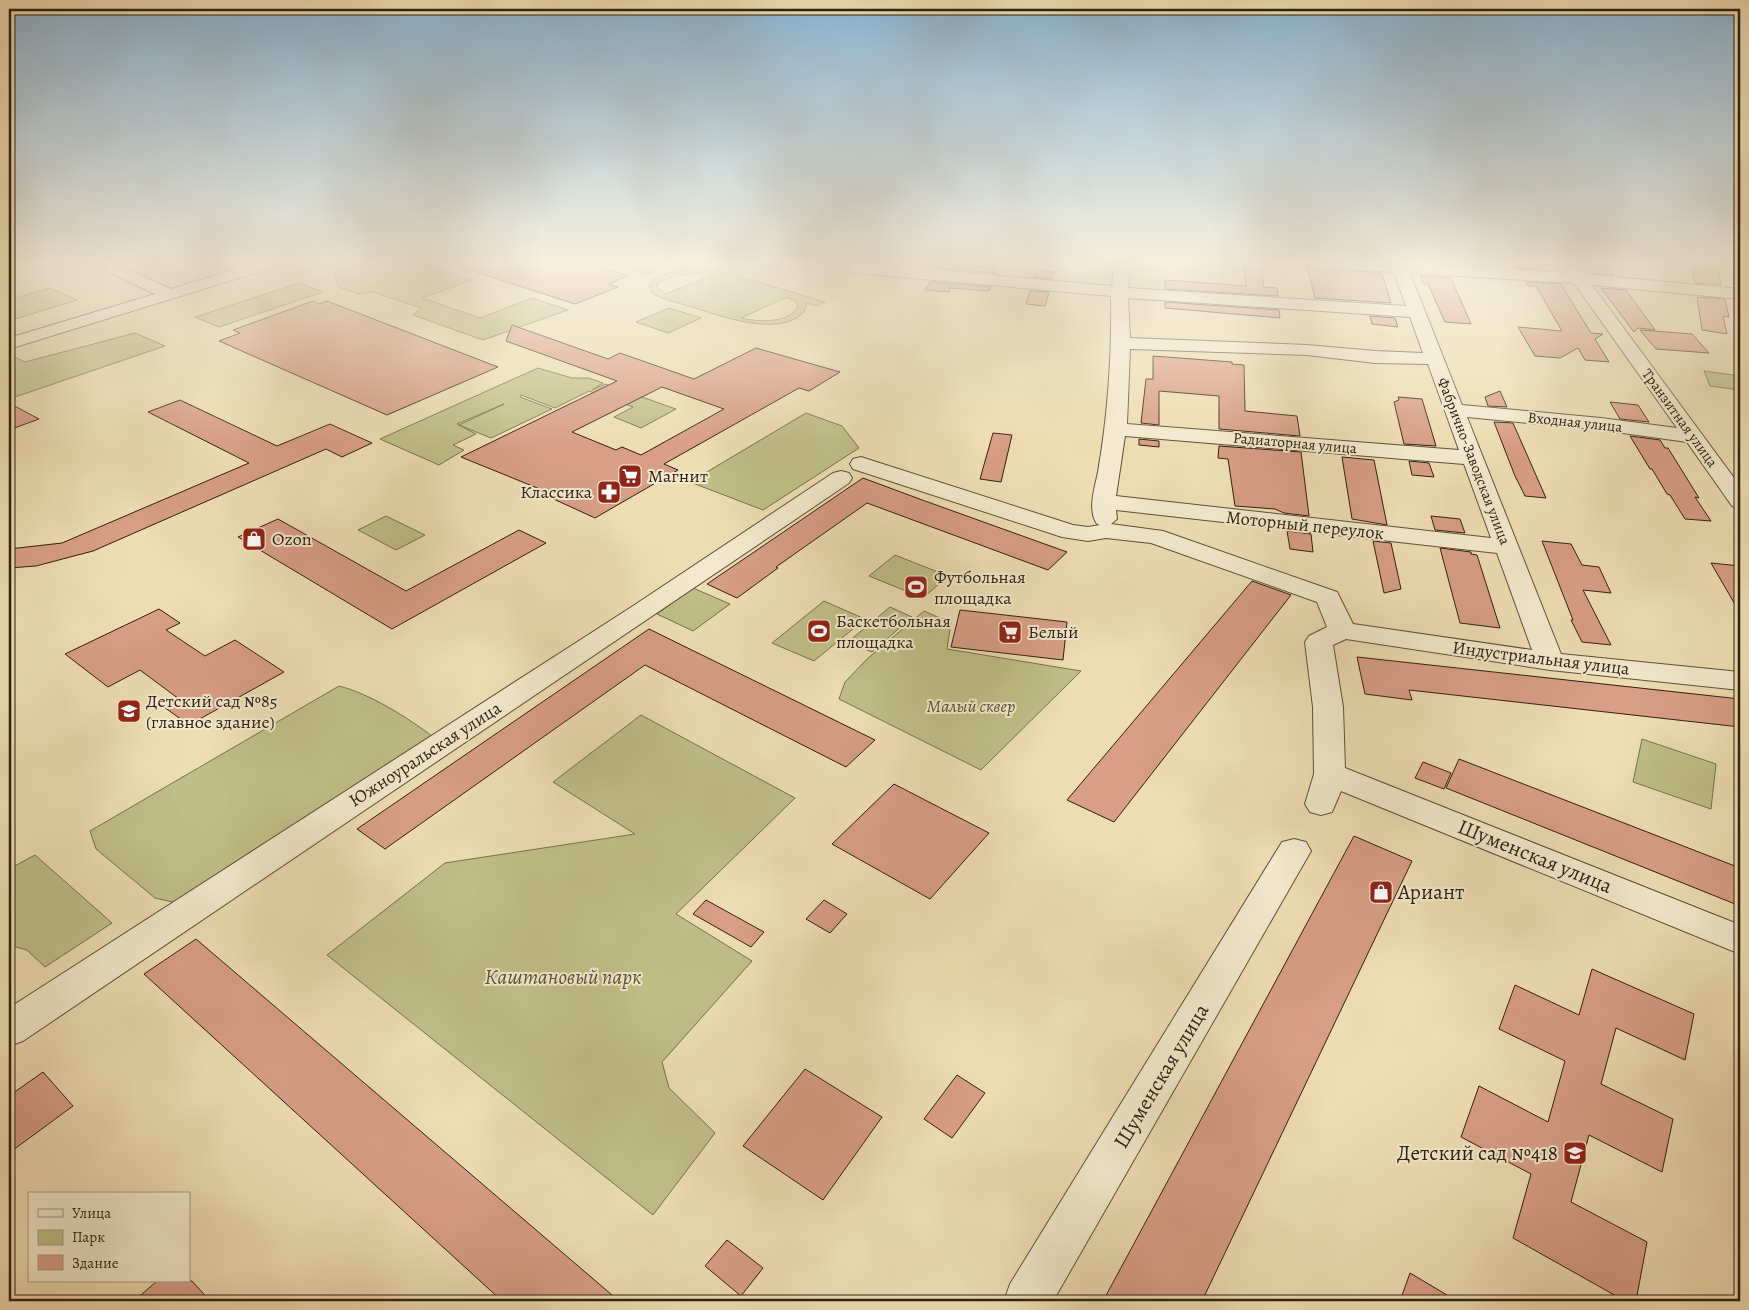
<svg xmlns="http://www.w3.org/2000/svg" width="1749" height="1310" viewBox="0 0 1749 1310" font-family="Alegreya,serif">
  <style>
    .green { fill: #c0bf88; stroke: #78704d; fill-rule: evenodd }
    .building { fill: #d89e87; stroke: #2f2012; fill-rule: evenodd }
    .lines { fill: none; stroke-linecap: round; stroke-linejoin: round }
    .minor-casing { stroke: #5f4f3a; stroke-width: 2 }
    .minor { fill: #f4e9ce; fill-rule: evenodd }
    .labels { text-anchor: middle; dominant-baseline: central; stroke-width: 4; stroke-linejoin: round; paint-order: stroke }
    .far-street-label { font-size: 15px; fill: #2f2012; stroke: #f4e9ce }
    .poi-label { font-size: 18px; fill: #2f2012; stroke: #f4e9ce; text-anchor: start }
    .street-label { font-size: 18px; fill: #2f2012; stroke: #f4e9ce }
    .park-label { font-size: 18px; font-style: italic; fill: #5a5035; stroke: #f4e9ce }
    .near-street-label { font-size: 21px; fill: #2f2012; stroke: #f4e9ce }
    .near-poi-label { font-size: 21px; fill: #2f2012; stroke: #f4e9ce; text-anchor: start }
    .near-park-label { font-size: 21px; font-style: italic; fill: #5a5035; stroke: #f4e9ce }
  </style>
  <rect width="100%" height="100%" fill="#eeddb3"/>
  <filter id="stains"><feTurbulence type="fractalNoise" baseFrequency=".004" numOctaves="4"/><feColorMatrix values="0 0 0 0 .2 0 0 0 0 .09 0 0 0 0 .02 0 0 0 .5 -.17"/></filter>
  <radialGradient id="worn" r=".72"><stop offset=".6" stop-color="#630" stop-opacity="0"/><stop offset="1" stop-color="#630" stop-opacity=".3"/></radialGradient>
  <g class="green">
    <path d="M605 262H661L672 265 647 275Z"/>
    <path d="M672 262H692L825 302 817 306 806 303V309C785 340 720 316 692 307 679 303 664 300 652 293L649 285C657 271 680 271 695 269ZM697 273 712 275 666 294 657 287 658 283 676 275ZM787 297 796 302 798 306C790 324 757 322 741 318Z"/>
    <path d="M386 263 429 266 472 280 422 298 480 318 532 298 568 310 483 340 413 315 421 308 373 292 359 294 338 287 334 273 356 266Z"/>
    <path d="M299 283 323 292 219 327 195 317Z"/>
    <path d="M50 288 77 300 9 321V300Z"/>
    <path d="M669 308 701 318 668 333 636 322Z"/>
    <path d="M135 333 165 346 9 399V354L25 362Z"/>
    <path d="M538 368 572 378H589L603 383 592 390 605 384 676 409 641 428 614 417 633 407 589 391 555 408 521 395 520 397 552 409 491 438 459 425 504 404 457 424 476 434 453 445 464 450 439 465 380 439Z"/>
    <path d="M1704 371 1740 376V390L1710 386Z"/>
    <path d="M806 413 842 426 859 448 763 510 690 482Z"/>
    <path d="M386 516 425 535 396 550 358 530Z"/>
    <path d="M895 555 948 576 923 598 869 576Z"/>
    <path d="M693 588 730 604 693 631 657 614Z"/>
    <path d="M824 601 865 619 814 661 772 643Z"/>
    <path d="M890 607 912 617 872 652 848 642Z"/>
    <path d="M924 611 951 623 947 649 1081 671 981 770 839 699 845 682 867 659Z"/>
    <path d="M339 686C368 693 409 718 433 737L177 903 155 898 96 849 90 831Z"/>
    <path d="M641 715 795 798 676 914 752 961 662 1062 669 1088 715 1133 653 1215 327 955 445 863 635 834 553 782Z"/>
    <path d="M1642 739 1716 764 1711 809 1633 782Z"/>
    <path d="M35 855 112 923 45 967 27 950 9 945V869Z"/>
  </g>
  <g class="building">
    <path d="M458 262H565L582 267 590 264 628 276 609 284 618 287 575 304 457 266Z"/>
    <path d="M1243 262H1261L1264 287 1277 288 1278 296 1165 289V280L1246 286Z"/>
    <path d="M1515 262 1539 264 1542 269 1518 268Z"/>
    <path d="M1691 262H1717L1721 285 1695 283Z"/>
    <path d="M940 264 997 268 995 273 937 268Z"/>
    <path d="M1585 266 1608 268 1614 275 1590 273Z"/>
    <path d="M1307 267 1382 273 1391 303 1315 298Z"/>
    <path d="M1036 270 1054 272 1052 279 1034 277Z"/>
    <path d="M1420 276 1451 278 1471 324 1445 322 1428 284 1423 283Z"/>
    <path d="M930 282 991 287 989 291 950 288 949 292 925 290Z"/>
    <path d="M1526 282 1561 284 1591 333 1603 334 1595 339 1609 362 1585 360 1578 348 1560 358 1535 356 1518 327 1562 331 1536 286H1528Z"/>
    <path d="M1601 288 1626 290 1655 330 1638 328 1634 332Z"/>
    <path d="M1030 291 1049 292 1045 306 1026 304Z"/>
    <path d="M1697 297 1725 299 1729 317 1723 316 1727 334 1702 330Z"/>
    <path d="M313 301 319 304 327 301 498 367 387 415 219 341 240 333 233 330Z"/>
    <path d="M1165 302 1279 310 1280 318 1165 308Z"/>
    <path d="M1370 316 1395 318 1398 327 1372 324Z"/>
    <path d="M512 325 608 359 620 353 694 379 756 348 840 372 809 391 799 388 664 464 678 470 595 518 547 496 552 494 461 457 617 381 506 341ZM662 387 724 409 641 455 622 447 616 450 572 432Z"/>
    <path d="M1640 330 1692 334 1709 353 1656 349Z"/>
    <path d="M1153 356 1232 362V364L1244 365 1245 411 1297 416 1300 436 1219 429V396L1159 391V425L1141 423 1146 379H1153Z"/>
    <path d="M1500 391 1507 407 1488 406 1485 397Z"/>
    <path d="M1398 397 1422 399 1436 446 1404 444 1394 402 1399 400Z"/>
    <path d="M180 400 277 446 330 424 372 443 342 457 326 449 93 551 36 566 9 568V549L62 543 249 463 148 412Z"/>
    <path d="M1610 402 1638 405 1649 422 1620 419Z"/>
    <path d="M9 403 39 419 9 430Z"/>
    <path d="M1494 422 1513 423 1546 498 1525 496 1515 476Z"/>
    <path d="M993 433 1012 435 1001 482 980 479Z"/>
    <path d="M1630 436 1660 440 1665 448H1668L1699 498 1695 497 1711 521 1685 519 1670 495 1667 494 1652 469H1650Z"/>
    <path d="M1139 439 1159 441V447L1139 445Z"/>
    <path d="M1219 446 1301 452 1309 516 1284 513 1275 509 1235 506 1228 459 1218 458Z"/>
    <path d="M1342 457 1374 460 1387 525 1352 519Z"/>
    <path d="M1409 461 1429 463 1434 477 1412 475Z"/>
    <path d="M863 478 925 501 1067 552 1048 570 867 503 776 567 778 568 737 598 707 584Z"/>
    <path d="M1431 516 1460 519 1465 533 1435 530Z"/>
    <path d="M278 519 406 591 519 530 546 543 392 629 238 537Z"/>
    <path d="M1287 531 1311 534 1313 552 1290 549Z"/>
    <path d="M1373 541 1391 543 1401 589 1384 593Z"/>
    <path d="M1542 541 1571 544 1582 565 1599 567 1611 593 1583 590 1611 645 1582 642 1571 620H1573Z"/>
    <path d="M1440 548 1471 552V554L1477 555 1500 628 1460 623Z"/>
    <path d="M1711 563 1740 566V613Z"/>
    <path d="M1252 581 1291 595 1114 822 1067 800Z"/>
    <path d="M159 609 180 623 166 630 205 656 235 640 284 672 189 725 164 707 179 699 140 670 108 687 65 654Z"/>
    <path d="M960 610 1067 622 1063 660 951 647Z"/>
    <path d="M649 629 875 740 846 767 645 665 385 849 357 829Z"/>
    <path d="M1357 657 1740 699V727L1409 690 1412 700 1365 694Z"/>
    <path d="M1459 759 1740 868V906L1446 788Z"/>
    <path d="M1423 762 1451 773 1444 789 1415 778Z"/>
    <path d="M894 784 989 833 930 899 832 844Z"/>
    <path d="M1354 836 1412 861 1202 1301H1103Z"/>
    <path d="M706 900 764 932 751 947 693 914Z"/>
    <path d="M824 900 847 914 830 933 806 919Z"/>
    <path d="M196 939 619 1301H502L144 974Z"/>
    <path d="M1592 969 1694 1014 1685 1060 1616 1028 1601 1084 1673 1119 1662 1172 1589 1135 1571 1202 1647 1242 1636 1301H1625L1513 1238 1531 1174 1461 1137 1479 1086 1548 1122 1565 1061 1499 1029 1515 985 1579 1015Z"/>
    <path d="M805 1069 882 1117 823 1200 743 1146Z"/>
    <path d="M43 1072 73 1106 9 1153V1096Z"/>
    <path d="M957 1075 985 1093 952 1138 924 1119Z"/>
    <path d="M727 1240 763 1268 741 1296 705 1266Z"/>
    <path d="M1410 1273 1457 1301H1400Z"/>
    <path d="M157 1281H192L210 1301H134Z"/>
  </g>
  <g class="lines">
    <g class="minor-casing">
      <g id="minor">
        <path d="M93 262H114L171 289 259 262H283L281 265 9 349V338L155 294 95 265Z"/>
        <path d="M850 262 1112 286 1115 262H1131L1128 288 1406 306 1394 272 1312 267 1306 265 1304 262H1406L1567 273 1565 270 1567 267C1577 264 1579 267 1584 274L1740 289V299L1592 285 1740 486V508L1732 506 1687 442 1601 430 1467 417 1561 654 1740 672V690L1550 670 1346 639 1333 645 1343 707 1345 768 1740 925V954L1341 791 1332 812 1321 815 1310 812 1305 804 1314 774 1313 707 1305 642 1309 636 1327 627 1317 602 1151 543 1106 538 1088 541 1062 537 853 469 850 464 853 459 861 457 1073 525 1088 527 1100 525 1097 524C1087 510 1095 487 1098 472 1108 414 1112 355 1111 296L856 273 850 271 848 268ZM1410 273 1574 283 1677 428 1601 418 1462 405ZM1128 298 1410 317 1423 353 1375 351 1307 345 1130 338ZM1130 349 1307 355 1375 363 1428 364 1459 450 1127 424ZM1125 436 1464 464 1491 538 1116 496ZM1116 510 1497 553 1532 650 1353 624 1337 592 1163 531 1111 524 1117 519Z"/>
        <path d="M841 471 849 473 852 478 849 483 23 1041 9 1046V1008L633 606 833 473Z"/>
        <path d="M1294 839 1306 842 1311 851 1053 1301H1004L1010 1284 1282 842Z"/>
      </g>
    </g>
    <use href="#minor" class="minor"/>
  </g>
  <linearGradient id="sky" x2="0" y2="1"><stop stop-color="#8bb6d5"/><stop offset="0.59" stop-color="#f7f0dd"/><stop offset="1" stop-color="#f7f0dd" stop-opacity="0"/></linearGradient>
  <rect width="1749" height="445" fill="url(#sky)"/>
  <defs>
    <g id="supermarket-square" transform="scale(1.25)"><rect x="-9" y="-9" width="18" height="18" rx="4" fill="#8f2418" stroke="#f4e9ce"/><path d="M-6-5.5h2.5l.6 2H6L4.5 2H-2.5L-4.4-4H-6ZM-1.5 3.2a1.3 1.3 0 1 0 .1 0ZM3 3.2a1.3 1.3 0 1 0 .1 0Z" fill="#fff"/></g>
    <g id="pharmacy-square" transform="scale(1.25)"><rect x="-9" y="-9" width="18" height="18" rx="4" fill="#8f2418" stroke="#f4e9ce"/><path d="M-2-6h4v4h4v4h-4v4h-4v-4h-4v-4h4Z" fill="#fff"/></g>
    <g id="shop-square" transform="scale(1.25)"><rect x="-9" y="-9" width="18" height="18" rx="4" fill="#8f2418" stroke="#f4e9ce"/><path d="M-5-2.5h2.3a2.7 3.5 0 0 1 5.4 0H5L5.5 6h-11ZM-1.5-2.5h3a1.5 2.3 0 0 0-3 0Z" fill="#fff"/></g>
    <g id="stadium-square" transform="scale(1.25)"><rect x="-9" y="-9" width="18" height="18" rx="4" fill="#8f2418" stroke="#f4e9ce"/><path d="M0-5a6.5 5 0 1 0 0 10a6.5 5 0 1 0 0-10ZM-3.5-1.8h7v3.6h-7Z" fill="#fff"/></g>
    <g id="school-square" transform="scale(1.25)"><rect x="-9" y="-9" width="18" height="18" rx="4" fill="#8f2418" stroke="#f4e9ce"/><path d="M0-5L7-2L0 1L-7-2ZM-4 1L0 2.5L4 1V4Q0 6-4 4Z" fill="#fff"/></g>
  </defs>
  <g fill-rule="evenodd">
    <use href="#supermarket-square" x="630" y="476"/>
    <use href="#pharmacy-square" x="609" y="492"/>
    <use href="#shop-square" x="254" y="539"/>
    <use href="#stadium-square" x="916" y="587"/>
    <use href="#stadium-square" x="819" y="631"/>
    <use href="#supermarket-square" x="1010" y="632"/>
    <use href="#school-square" x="129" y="711"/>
    <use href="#shop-square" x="1381" y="892"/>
    <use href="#school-square" x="1575" y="1153"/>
  </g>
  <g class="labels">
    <g class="far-street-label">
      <text transform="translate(1680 418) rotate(54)">Транзитная улица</text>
      <text transform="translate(1575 422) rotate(6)">Входная улица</text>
      <text transform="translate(1295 443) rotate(5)">Радиаторная улица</text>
      <text transform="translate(1474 461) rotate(69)">Фабрично-Заводская улица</text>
    </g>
    <g class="poi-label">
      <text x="648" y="476">Магнит</text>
      <text x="592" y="492" text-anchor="end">Классика</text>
      <text x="272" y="539">Ozon</text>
      <text x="934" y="577">Футбольная<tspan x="934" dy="21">площадка</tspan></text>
      <text x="836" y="621">Баскетбольная<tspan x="836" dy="21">площадка</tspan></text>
      <text x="1028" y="632">Белый</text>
      <text x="146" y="701">Детский сад №85<tspan x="146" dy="21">(главное здание)</tspan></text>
    </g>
    <g class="street-label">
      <text transform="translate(1305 525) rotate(6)">Моторный переулок</text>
      <text transform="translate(1541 658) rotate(7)">Индустриальная улица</text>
      <text transform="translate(425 754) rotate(-33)">Южноуральская улица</text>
    </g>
    <g class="park-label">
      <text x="971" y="706">Малый сквер</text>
    </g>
    <g class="near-street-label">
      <text transform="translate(1535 856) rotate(22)">Шуменская улица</text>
      <text transform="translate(1161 1076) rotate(-59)">Шуменская улица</text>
    </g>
    <g class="near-poi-label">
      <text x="1398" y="892">Ариант</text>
      <text x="1558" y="1153" text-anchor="end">Детский сад №418</text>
    </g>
    <g class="near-park-label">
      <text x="563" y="977">Каштановый парк</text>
    </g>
  </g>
  <rect width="1749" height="1310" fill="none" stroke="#eeddb3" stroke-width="30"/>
  <rect x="10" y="10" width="1729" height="1290" fill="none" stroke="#2f2012" stroke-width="2.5"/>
  <rect x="15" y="15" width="1719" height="1280" fill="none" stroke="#2f2012"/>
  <rect x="28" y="1192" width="162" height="90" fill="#f4e9ce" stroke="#a59983"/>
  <rect x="38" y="1209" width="25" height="8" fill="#f4e9ce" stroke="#a59983"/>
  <text x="72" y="1218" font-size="15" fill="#2f2012">Улица</text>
  <rect x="38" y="1230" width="25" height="15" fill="#c0bf88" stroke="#a59983"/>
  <text x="72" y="1242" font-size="15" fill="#2f2012">Парк</text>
  <rect x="38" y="1255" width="25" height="15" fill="#d89e87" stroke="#a59983"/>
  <text x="72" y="1268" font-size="15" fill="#2f2012">Здание</text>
  <rect width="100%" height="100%" filter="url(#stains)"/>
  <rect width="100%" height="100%" fill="url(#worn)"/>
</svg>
